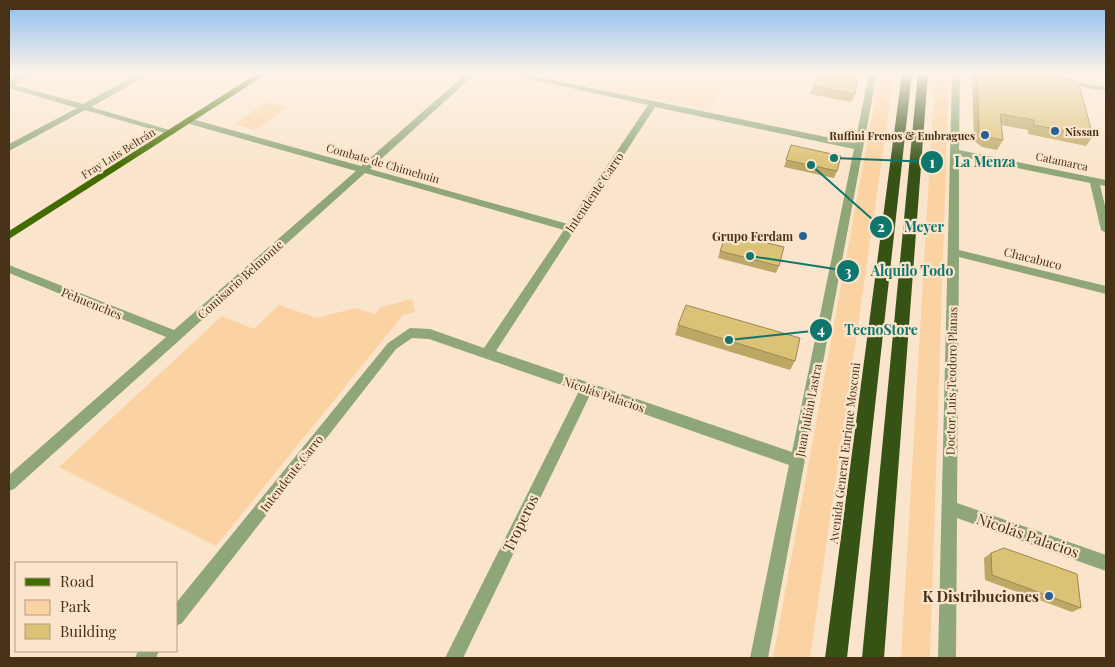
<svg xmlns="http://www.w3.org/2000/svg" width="1115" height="667" viewBox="0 0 1115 667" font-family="'Playfair Display',serif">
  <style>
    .built { fill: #fcd9b0 }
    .green { fill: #fbd2a2 }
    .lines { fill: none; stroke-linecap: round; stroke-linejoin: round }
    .minor { fill: #8ea678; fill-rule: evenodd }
    .major { fill: #436c00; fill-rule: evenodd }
    .highway { fill: #375215; fill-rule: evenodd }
    .wall { fill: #bda765 }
    .building { fill: #dcc276; stroke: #9a8853 }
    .poi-dot { fill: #266097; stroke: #fae5cc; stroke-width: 2 }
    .labels { text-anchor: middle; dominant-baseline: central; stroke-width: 4.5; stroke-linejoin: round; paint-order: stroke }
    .far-poi-label { font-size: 11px; font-weight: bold; fill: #473217; stroke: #fae5cc; text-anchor: start }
    .far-street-label { font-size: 11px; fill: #473217; stroke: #fae5cc }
    .street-label { font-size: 12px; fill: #473217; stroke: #fae5cc }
    .poi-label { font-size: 12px; font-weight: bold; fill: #473217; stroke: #fae5cc; text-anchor: end }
    .near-street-label { font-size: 15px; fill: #473217; stroke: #fae5cc }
    .near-poi-label { font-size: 15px; font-weight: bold; fill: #473217; stroke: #fae5cc; text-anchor: end }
    .leader { fill: none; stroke: #0f766e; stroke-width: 2 }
    .callout-dot { fill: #0f766e; stroke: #fae5cc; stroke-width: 2 }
    .mark-label { font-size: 15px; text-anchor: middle; font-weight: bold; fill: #fff }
    .callout-label { font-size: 14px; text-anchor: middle; font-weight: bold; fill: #0f766e; stroke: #fae5cc; stroke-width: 4.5; stroke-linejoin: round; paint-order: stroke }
  </style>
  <rect width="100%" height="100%" fill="#fae5cc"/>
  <path class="built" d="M597 73H773L767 86 744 82 740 91 721 88 710 110 587 85Z"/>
  <g class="green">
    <path d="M880 73H901L894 76 810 658H773Z"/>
    <path d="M935 73H949L930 658H901Z"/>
    <path d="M267 102 288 107 256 130 234 124Z"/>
    <path d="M412 299 415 312 403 315 216 546 59 467 222 316 254 329 279 305 317 318 355 308 375 314 381 307Z"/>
  </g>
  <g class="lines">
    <g class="minor">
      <path d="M25 73H36L14 85 83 104 140 73H151L91 107 176 132 172 135 85 110 9 151V144L77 108 9 88V81Z"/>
      <path d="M467 73H476L370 169 568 224 648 105 502 73H519L855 143 869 73H877L768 658H750L789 465 590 395 463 658H445L579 391 429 339 412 338 396 349 182 623 176 626V603L388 343 410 328 430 329 484 348 564 230 365 173 14 489 9 491V475L166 337 9 273V265L174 330 356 171 186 123V119H192L361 166ZM655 107 854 149 792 452 496 351Z"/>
      <path d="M952 73H960L959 150 1106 180V186L1100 185 1106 210V233L1101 230 1090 183 959 156V250L1106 286V294L959 257 957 503 1106 555V571L957 518 956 658H938Z"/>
      <path d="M1059 79 1106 87V91L1059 83Z"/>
      <path d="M138 651H159L156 658H135Z"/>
    </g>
    <path class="major" d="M258 73H268L9 239V231Z"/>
    <g class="highway">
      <path d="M902 73H912L847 658H825Z"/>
      <path d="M918 73H928L884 658H862Z"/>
    </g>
  </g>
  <g class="wall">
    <path d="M817 73 855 94 851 102 810 94Z"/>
    <path d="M974 73H1031L1093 136 1086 146 1028 134V130L1001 125 1003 140 997 150 982 147 974 141 972 76Z"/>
    <path d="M791 145 837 171 834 178 784 167Z"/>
    <path d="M720 251 779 266 776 273 718 258Z"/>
    <path d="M678 325 795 361 790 370 675 335Z"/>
    <path d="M991 553 1081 608 1072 612 985 580 984 558Z"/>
  </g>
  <g class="building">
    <path d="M817 73H859L855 94 813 86Z"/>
    <path d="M977 73H1031L1078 81 1093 136 1034 125V120L1000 114 1003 140 988 137 979 132Z"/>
    <path d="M791 145 841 156 837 171 786 160Z"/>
    <path d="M727 233 784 247 779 266 720 251Z"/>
    <path d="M686 305 800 338 795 361 678 325Z"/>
    <path d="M1004 548 1077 574 1081 608 992 575 991 553Z"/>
  </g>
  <linearGradient id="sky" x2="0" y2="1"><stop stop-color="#8cbeee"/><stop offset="0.44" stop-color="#fdf3e8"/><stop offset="1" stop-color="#fdf3e8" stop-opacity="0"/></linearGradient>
  <rect width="1115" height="167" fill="url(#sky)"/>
  <g class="poi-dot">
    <circle cx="1055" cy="131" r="5"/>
    <circle cx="985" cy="135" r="5"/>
    <circle cx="803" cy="236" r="5"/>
    <circle cx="1049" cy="596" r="5"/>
  </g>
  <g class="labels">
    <g class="far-poi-label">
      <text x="1065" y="131">Nissan</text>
      <text x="975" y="135" text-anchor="end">Ruffini Frenos &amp; Embragues</text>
    </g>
    <g class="far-street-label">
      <text transform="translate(118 153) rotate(-32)">Fray Luis Beltrán</text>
      <text transform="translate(1062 161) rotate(12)">Catamarca</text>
      <text transform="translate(383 163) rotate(16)">Combate de Chimehuin</text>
    </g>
    <g class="street-label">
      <text transform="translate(594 192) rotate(-56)">Intendente Carro</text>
      <text transform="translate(1033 258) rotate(14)">Chacabuco</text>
      <text transform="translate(240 279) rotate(-42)">Comisario Belmonte</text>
      <text transform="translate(92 303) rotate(22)">Pehuenches</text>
      <text transform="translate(951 381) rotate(-89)">Doctor Luis Teodoro Planas</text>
      <text transform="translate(604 394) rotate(19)">Nicolás Palacios</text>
      <text transform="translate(808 410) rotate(-79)">Juan Julián Lastra</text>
      <text transform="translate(844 453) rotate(-83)">Avenida General Enrique Mosconi</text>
      <text transform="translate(291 473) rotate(-52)">Intendente Carro</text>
    </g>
    <g class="poi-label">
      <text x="793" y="236">Grupo Ferdam</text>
    </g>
    <g class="near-street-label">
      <text transform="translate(520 523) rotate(-64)">Troperos</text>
      <text transform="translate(1028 535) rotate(19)">Nicolás Palacios</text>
    </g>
    <g class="near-poi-label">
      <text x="1039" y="596">K Distribuciones</text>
    </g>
  </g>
  <path class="leader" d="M834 158L932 162M811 165L881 227M750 256L848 271M729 340L821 330"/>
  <g class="callout-dot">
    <circle cx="834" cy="158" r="5"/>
    <circle cx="811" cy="165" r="5"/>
    <circle cx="750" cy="256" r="5"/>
    <circle cx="729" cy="340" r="5"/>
    <circle cx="932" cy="162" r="12"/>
    <circle cx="881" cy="227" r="12"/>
    <circle cx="848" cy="271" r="12"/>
    <circle cx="821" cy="330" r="12"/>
  </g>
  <g class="mark-label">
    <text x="932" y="168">1</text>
    <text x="881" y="232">2</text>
    <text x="848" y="277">3</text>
    <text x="821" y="335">4</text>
  </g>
  <g class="callout-label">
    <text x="985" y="167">La Menza</text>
    <text x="924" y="232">Meyer</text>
    <text x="912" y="276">Alquilo Todo</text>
    <text x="881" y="335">TecnoStore</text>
  </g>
  <rect width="1115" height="667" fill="none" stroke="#473217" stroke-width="20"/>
  <rect x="15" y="562" width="162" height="90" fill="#fae5cc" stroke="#b29d84"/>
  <rect x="25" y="578" width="25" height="8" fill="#436c00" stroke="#b29d84"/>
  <text x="60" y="587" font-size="15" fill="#473217">Road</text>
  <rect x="25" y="600" width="25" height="15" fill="#fbd2a2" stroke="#b29d84"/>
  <text x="60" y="612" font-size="15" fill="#473217">Park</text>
  <rect x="25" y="624" width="25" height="15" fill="#dcc276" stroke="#b29d84"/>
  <text x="60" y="637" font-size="15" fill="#473217">Building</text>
</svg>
